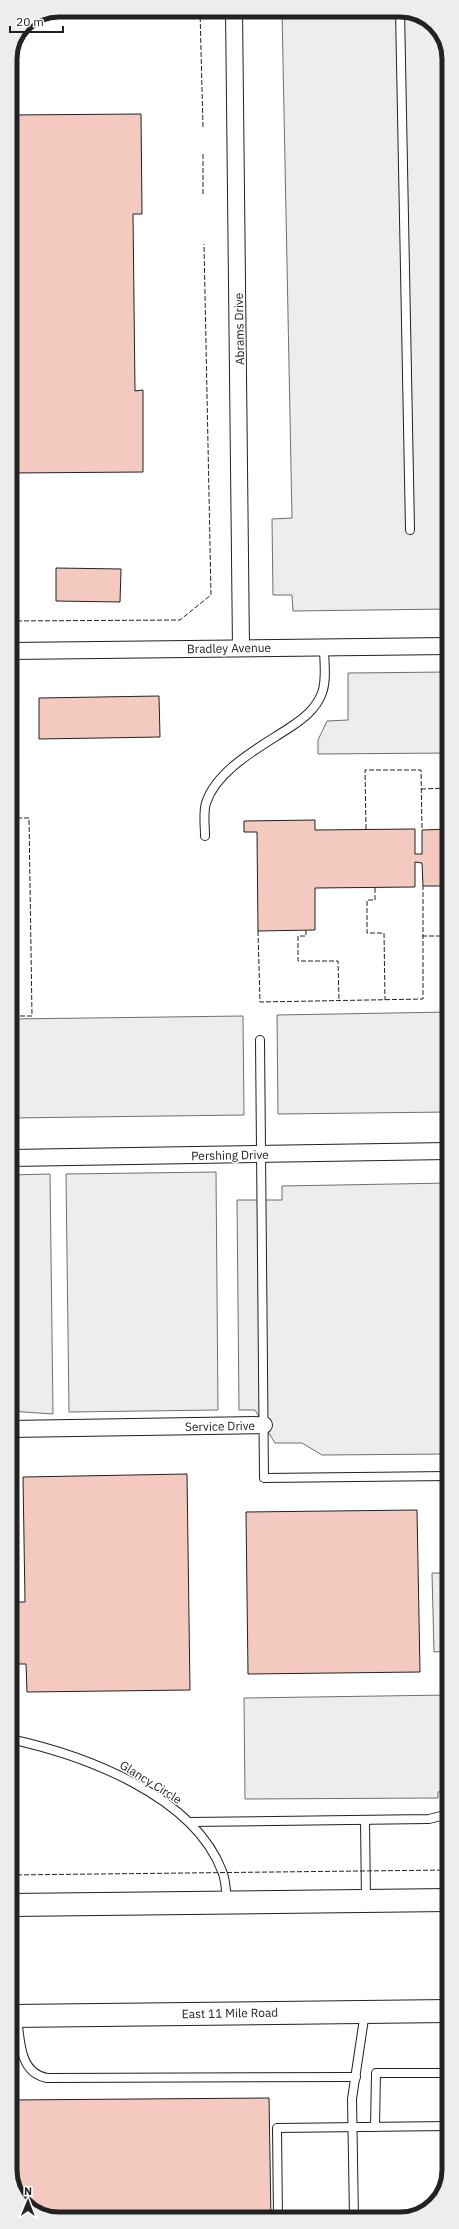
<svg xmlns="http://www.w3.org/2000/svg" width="459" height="2229" viewBox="0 0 459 2229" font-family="'IBM Plex Sans',sans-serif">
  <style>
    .parking { fill: #ededed; stroke: #6f6f6f }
    .building { fill: #f3c9c0; stroke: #222 }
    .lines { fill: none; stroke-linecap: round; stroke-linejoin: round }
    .service-casing { stroke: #222; stroke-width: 10 }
    .minor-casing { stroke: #222; stroke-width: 18 }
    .secondary-casing { stroke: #222; stroke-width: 24 }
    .service { stroke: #fff; stroke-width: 8 }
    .minor { stroke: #fff; stroke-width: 16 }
    .secondary { stroke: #fff; stroke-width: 22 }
    .fence { stroke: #222; stroke-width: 1; stroke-dasharray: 5 2; stroke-linecap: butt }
    .labels { text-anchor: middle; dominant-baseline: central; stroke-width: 3; stroke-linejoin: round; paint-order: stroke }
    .street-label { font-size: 12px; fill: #222; stroke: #fff }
    .rim { fill: none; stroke: #222; stroke-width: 5 }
  </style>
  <rect width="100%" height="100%" fill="#fff"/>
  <g class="parking">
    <path d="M282 10H406L434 24 449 53V609L293 611 292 595H273L272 519 292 518Z"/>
    <path d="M449 672V753L318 754V740L327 721 348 720V673Z"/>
    <path d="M449 1012V1112L278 1114 277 1015Z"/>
    <path d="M243 1016 244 1115 10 1118V1019Z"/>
    <path d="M216 1172 218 1410 69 1412 66 1174Z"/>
    <path d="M50 1174 53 1414 10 1411V1175Z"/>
    <path d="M449 1183V1454L322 1455 302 1443H275L255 1410H239L237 1200H282V1186Z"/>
    <path d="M449 1557V1651L434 1652 432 1573H448Z"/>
    <path d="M449 1695V1791L438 1792V1798L245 1799 244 1698Z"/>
  </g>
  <g class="building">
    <path d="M141 114 142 214H133L135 391 143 390V472L10 473V115Z"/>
    <path d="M56 568 121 569 120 602 56 601Z"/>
    <path d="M159 696 160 737 39 739V698Z"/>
    <path d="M315 820V830L415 829V854H422V830L449 829V886H423L422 863 415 862V887L315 888V930L258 931 257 832H244V821Z"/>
    <path d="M187 1474 190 1690 27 1692 26 1664H10V1602H25L23 1477Z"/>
    <path d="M417 1510 420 1672 248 1674 246 1512Z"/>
    <path d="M269 2098 271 2219H53L25 2205 10 2176V2100Z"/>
  </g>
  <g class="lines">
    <g class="service-casing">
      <g id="service">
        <path d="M400 10 410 530"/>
        <path d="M205 836C205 825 203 813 206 803 217 769 262 746 289 728 303 719 316 709 322 693 327 679 324 662 324 647"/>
        <path d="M260 1040 264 1478 449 1476"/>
        <path d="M10 1739C84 1755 193 1795 222 1871 226 1880 226 1892 227 1902"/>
        <path d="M365 1820 366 1900"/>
        <path d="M189 1822 429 1819 449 1814"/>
        <path d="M17 2016C20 2040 19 2073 47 2078L356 2077"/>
        <path d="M375 2127 376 2073H446"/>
        <path d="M278 2219 277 2128 449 2126"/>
        <path d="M288 2219 354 2218"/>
        <path d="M354 2219 352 2099 365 2012"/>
      </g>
    </g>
    <g class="minor-casing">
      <g id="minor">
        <path d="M234 10 241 648"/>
        <path d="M10 651 449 646"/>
        <path d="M10 1158 449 1151"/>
        <path d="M10 1429 264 1425"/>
      </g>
    </g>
    <g class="secondary-casing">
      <g id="secondary">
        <path d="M10 1905 449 1900"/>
        <path d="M10 2016 449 2011"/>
      </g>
    </g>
    <use href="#service" class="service"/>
    <use href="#minor" class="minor"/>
    <use href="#secondary" class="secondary"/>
    <g class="fence">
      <path d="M200 10 203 128"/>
      <path d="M203 154V195"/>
      <path d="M10 621 180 620 211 595 204 244"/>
      <path d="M421 789 449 788"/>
      <path d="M10 818H29L32 1016H10"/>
      <path d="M366 829 365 770H421L422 830"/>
      <path d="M375 888V900H367V933H384L385 1000"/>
      <path d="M306 930V936H298V961H338L339 1001"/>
      <path d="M258 931 260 1002 423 999V886"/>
      <path d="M422 936H449"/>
      <path d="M10 1875 449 1870"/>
    </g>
  </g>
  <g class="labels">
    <g class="street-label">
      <text transform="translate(239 329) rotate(-91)">Abrams Drive</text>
      <text transform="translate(229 648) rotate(-1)">Bradley Avenue</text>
      <text transform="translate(230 1155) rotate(-1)">Pershing Drive</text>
      <text transform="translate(220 1426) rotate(-1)">Service Drive</text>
      <text transform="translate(151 1782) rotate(32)">Glancy Circle</text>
      <text transform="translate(230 2013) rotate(-1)">East 11 Mile Road</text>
    </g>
  </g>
  <path d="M0 0H459V2229H0ZM59 17H400A42 42 0 0 1 442 59V2170A42 42 0 0 1 400 2212H59A42 42 0 0 1 17 2170V59A42 42 0 0 1 59 17Z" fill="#ededed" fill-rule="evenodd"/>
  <path class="rim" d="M59 17H400A42 42 0 0 1 442 59V2170A42 42 0 0 1 400 2212H59A42 42 0 0 1 17 2170V59A42 42 0 0 1 59 17Z"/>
  <g transform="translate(28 2201) rotate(1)" stroke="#ffffff" stroke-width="3" paint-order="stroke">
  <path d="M0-3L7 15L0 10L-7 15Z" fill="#222222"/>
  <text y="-6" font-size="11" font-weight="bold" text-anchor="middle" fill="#222222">N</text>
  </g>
  <path d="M10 26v6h53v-6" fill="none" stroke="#222222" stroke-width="2"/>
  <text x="16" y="26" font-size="12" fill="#222222" stroke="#ffffff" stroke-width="3" paint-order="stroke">20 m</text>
</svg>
